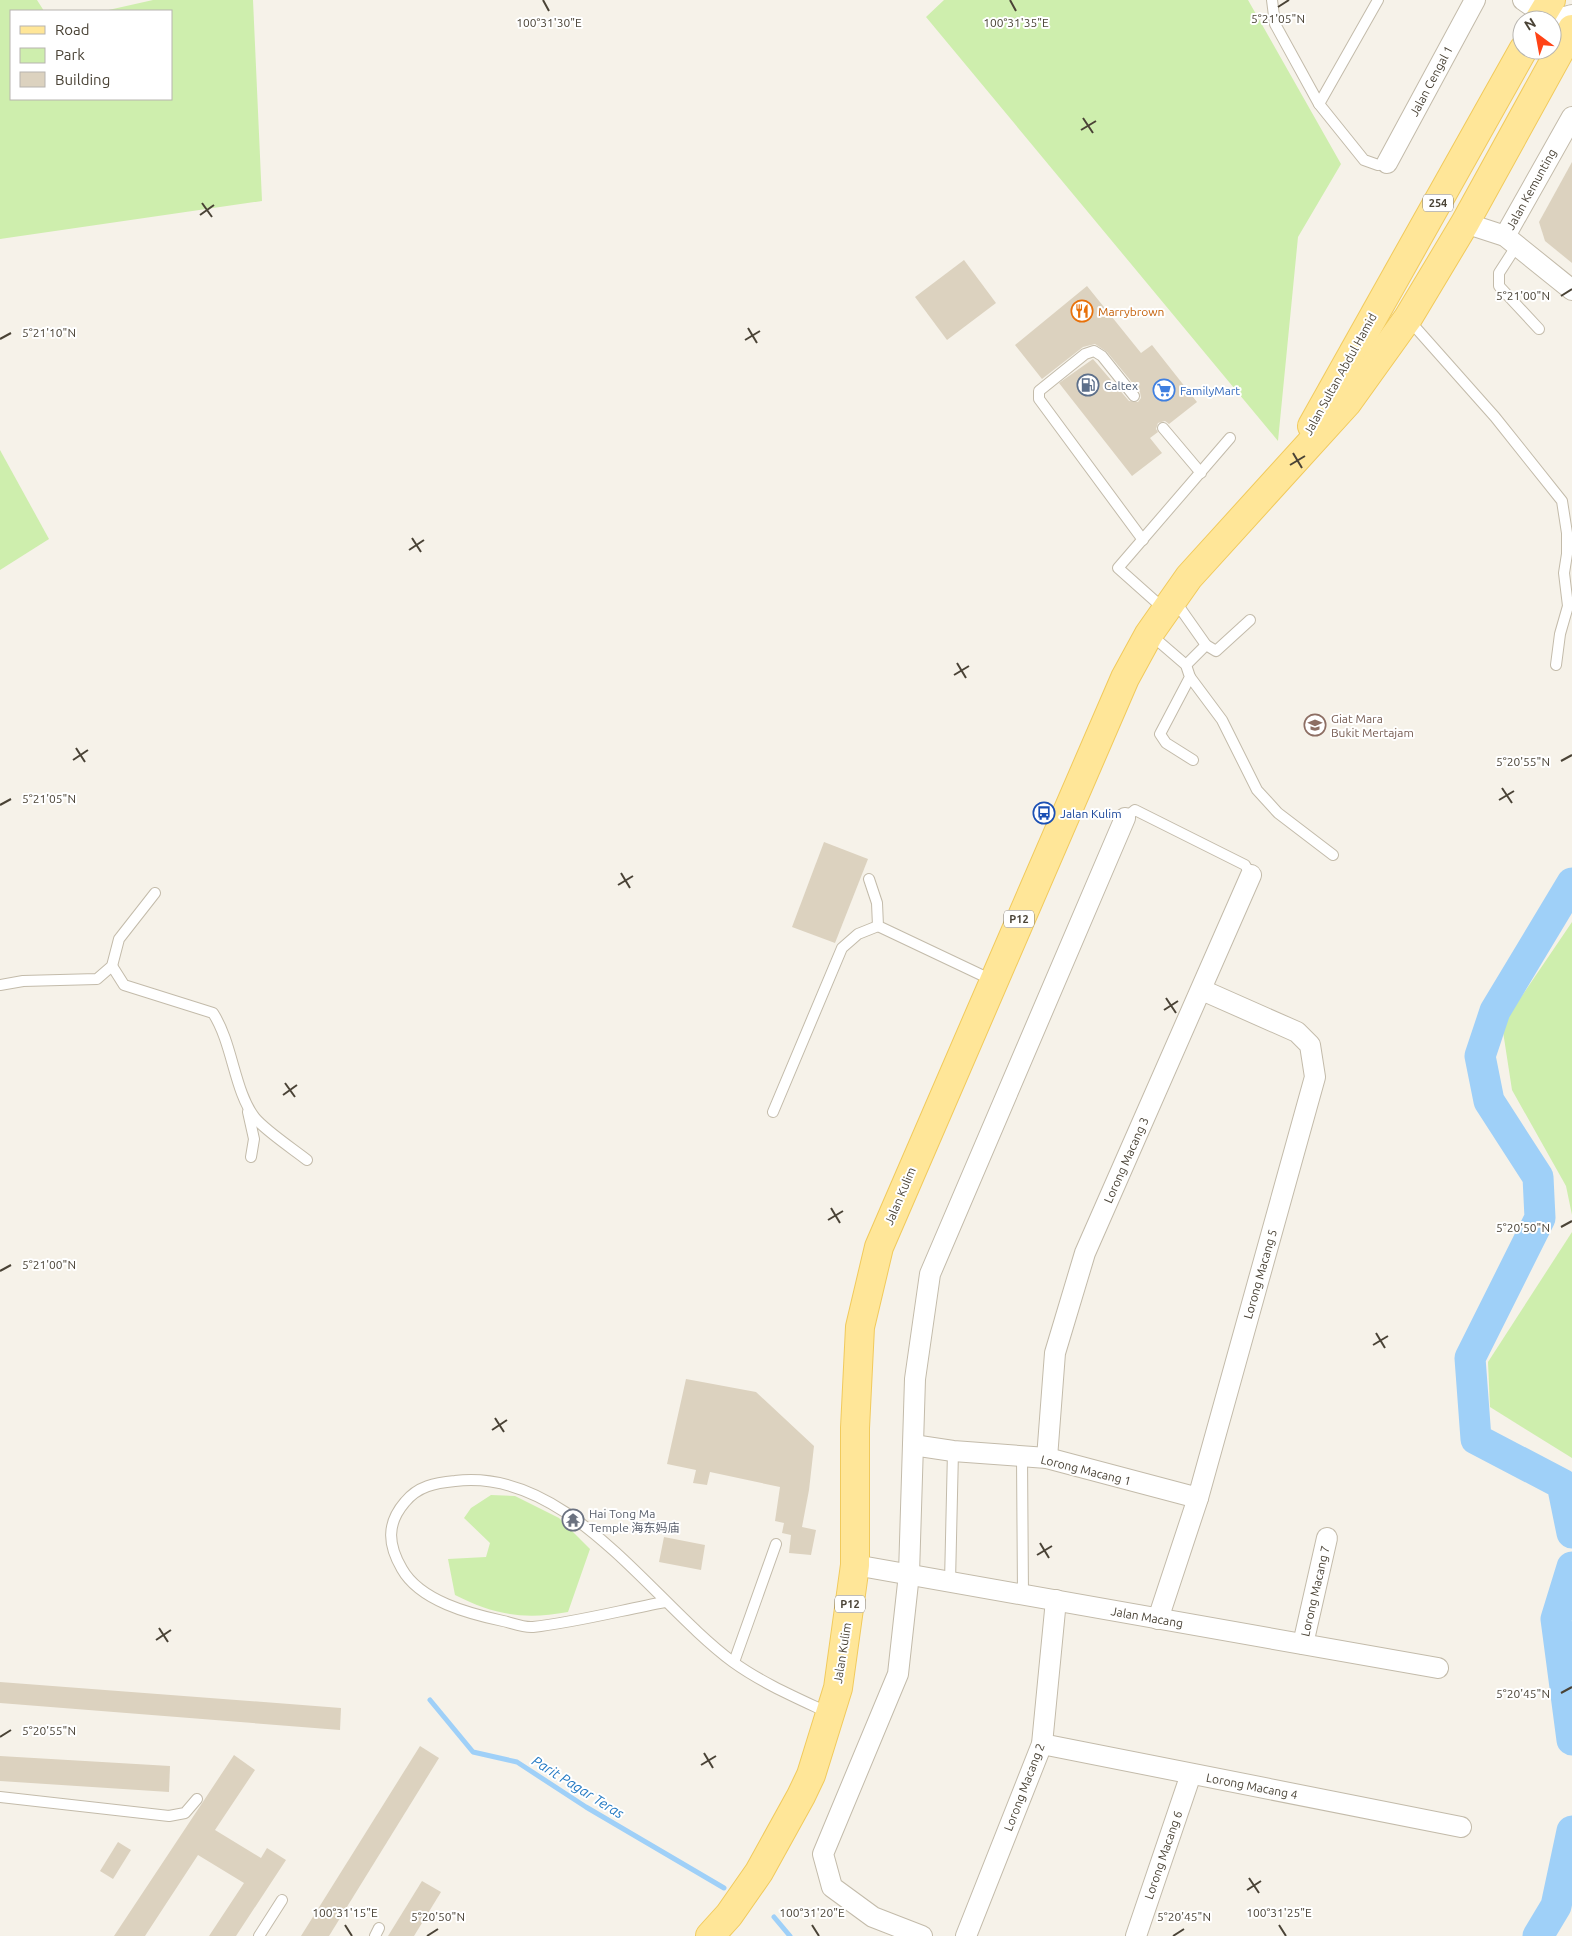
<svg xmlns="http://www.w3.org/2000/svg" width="1572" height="1936" viewBox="0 0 1572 1936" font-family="Ubuntu,'Noto Sans SC',sans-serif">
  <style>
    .green { fill: #ceeead }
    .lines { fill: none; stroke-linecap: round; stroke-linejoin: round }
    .stream { stroke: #9fd0f8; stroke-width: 5 }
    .river { stroke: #9fd0f8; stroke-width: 31 }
    .building { fill: #dcd2bf }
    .lane-casing { stroke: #c3bbaa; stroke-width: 12 }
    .street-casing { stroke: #c3bbaa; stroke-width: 22 }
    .primary-casing { stroke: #f1ca5c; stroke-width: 30 }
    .lane { stroke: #fff; stroke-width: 10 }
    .street { stroke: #fff; stroke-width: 20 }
    .primary { stroke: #ffe698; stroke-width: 28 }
    .ticks { fill: none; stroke: #4a4336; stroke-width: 2 }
    .labels { text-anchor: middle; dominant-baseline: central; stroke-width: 4; stroke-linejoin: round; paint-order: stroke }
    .shield { fill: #fff; stroke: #807b72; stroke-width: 1 }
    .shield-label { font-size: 11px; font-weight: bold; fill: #4a4336 }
    .street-label { font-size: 12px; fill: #4a4336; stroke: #fff }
    .food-label { font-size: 12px; fill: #c56008; stroke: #fff; text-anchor: start }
    .service-label { font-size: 12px; fill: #4e5e75; stroke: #fff; text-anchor: start }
    .shop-label { font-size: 12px; fill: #366cbe; stroke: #fff; text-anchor: start }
    .education-label { font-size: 12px; fill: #785e54; stroke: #fff; text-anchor: start }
    .transit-label { font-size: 12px; fill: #164399; stroke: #fff; text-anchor: start }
    .worship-label { font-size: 12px; fill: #5b616d; stroke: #fff; text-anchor: start }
    .water-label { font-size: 14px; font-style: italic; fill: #2279c3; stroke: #fff }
    .ticks-label { font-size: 12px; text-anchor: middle; fill: #4a4336; stroke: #fff; stroke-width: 4; stroke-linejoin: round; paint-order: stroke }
  </style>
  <rect width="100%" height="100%" fill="#f6f2e9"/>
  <g class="green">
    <path d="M0 0H37L44 11H11V99H171V11H104L153 0H253L262 201 0 239Z"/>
    <path d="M944 0H1248L1341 164 1298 237 1278 441 926 17Z"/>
    <path d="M0 450 49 539 0 570Z"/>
    <path d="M1572 922V1215L1566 1186 1512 1090 1502 1025Z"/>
    <path d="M1572 1232V1458L1490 1407 1488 1362Z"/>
    <path d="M491 1495 515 1496 559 1518 590 1549 568 1612C524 1620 494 1615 455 1595L448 1559 486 1557 490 1543 464 1518 471 1508Z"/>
  </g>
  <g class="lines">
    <g class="stream">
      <path d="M430 1700 473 1752 517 1762 586 1807 724 1888"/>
      <path d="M774 1917 790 1936"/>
    </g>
    <g class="river">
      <path d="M1572 883 1495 1011 1480 1056 1489 1101 1538 1177 1540 1218 1470 1358 1476 1439 1562 1484 1572 1533"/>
      <path d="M1572 1567 1556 1619 1572 1740"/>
      <path d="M1538 1936 1556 1906 1572 1831"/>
    </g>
  </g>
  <g class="building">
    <path d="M1572 162V263L1545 241 1539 222Z"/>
    <path d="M964 260 996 303 947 340 915 297Z"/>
    <path d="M1087 286 1141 353 1152 345 1197 402 1169 424 1165 421 1158 423 1156 429 1158 432 1150 438 1162 453 1132 476 1059 383 1093 359 1129 401 1138 402 1141 398 1140 392 1107 352 1095 344 1083 347 1042 379 1015 345Z"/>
    <path d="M824 842 868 859 835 943 792 927Z"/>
    <path d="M686 1379 756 1392 814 1446 809 1490 802 1527 816 1530 811 1555 789 1553 791 1535 782 1533 784 1523 775 1521 780 1487 710 1472 707 1485 693 1483 696 1470 667 1464Z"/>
    <path d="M664 1537 705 1545 701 1570 659 1562Z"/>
    <path d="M0 1682 341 1708 340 1730 0 1703Z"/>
    <path d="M420 1746 439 1758 329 1936H301Z"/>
    <path d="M234 1755 255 1770 215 1830 261 1858 267 1848 286 1860 236 1936H209L244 1883 198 1855 145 1936H114Z"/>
    <path d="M0 1756 170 1766 169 1792 0 1781Z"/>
    <path d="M118 1842 131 1850 113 1879 100 1871Z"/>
    <path d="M422 1881 441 1892 414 1936H388Z"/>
  </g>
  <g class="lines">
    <g class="lane-casing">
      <g id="lane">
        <path d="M1272 0 1275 24 1319 104"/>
        <path d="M1378 0 1319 104 1364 160 1378 165 1387 163"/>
        <path d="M1517 245 1499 273V286L1539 329"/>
        <path d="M1408 319 1495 417 1562 501 1567 533V554L1564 573 1568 606 1560 634 1556 665"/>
        <path d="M1134 396 1102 356 1094 351 1085 354 1039 391V399L1143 540"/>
        <path d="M1163 428 1201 473"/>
        <path d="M1175 601 1206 645 1216 651 1250 620"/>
        <path d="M1164 609 1118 568 1230 438"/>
        <path d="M1150 634 1186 665 1190 677 1160 734 1166 743 1193 760"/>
        <path d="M1186 665 1206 645"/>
        <path d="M1190 677 1222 720 1257 790 1278 813 1333 855"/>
        <path d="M1125 818 1135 810 1245 865 1251 875"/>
        <path d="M869 879 877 903 878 926 992 980"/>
        <path d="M112 966 124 985 213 1013C233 1044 234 1091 255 1118 266 1131 293 1149 307 1160"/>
        <path d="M0 985 23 981 97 979 112 966 119 939 155 893"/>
        <path d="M248 1112 254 1139 251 1157"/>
        <path d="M773 1112 842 948 858 934 878 926"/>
        <path d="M1022 1457 1023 1595"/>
        <path d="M950 1582 953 1451"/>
        <path d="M665 1602C622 1610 577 1622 533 1627 524 1628 512 1623 503 1621 470 1614 420 1601 402 1569 388 1545 386 1524 405 1502 418 1486 435 1483 455 1481 568 1467 652 1602 733 1662 762 1683 797 1698 829 1713"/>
        <path d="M734 1662 776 1544"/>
        <path d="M0 1797 169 1816 185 1813 197 1799"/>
        <path d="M259 1936 282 1900"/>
        <path d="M375 1936 379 1928"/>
      </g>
    </g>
    <g class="street-casing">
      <g id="street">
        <path d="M1523 0C1539 11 1553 22 1572 15"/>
        <path d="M1387 163 1475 0"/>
        <path d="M1465 223 1505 236 1572 290"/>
        <path d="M1505 236 1572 117"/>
        <path d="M913 1445 953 1451 1047 1458 1198 1498"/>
        <path d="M1047 1458 1055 1353 1085 1253 1251 875"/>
        <path d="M855 1565 1438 1668"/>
        <path d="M1158 1619 1198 1498 1315 1077 1310 1045 1297 1032 1202 990"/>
        <path d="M1303 1644 1327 1538"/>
        <path d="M1042 1744 1461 1827"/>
        <path d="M922 1936 873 1917 832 1887 823 1854 898 1674 909 1574 915 1379 930 1274 1125 818"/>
        <path d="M966 1936 1042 1744 1056 1600"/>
        <path d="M1136 1936 1191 1774"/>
      </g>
    </g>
    <g class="primary-casing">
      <g id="primary">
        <path d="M1539 20 1551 0"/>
        <path d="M1312 426 1523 50"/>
        <path d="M710 1936 729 1915 759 1872 801 1796 811 1775 838 1688 855 1565V1428L860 1327 879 1247 1125 678 1149 634 1189 577 1347 403 1408 318 1465 223 1572 29"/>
      </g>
    </g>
    <use href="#lane" class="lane"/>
    <use href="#street" class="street"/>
    <use href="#primary" class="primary"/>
  </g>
  <path class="ticks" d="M543 0 549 11M1010 0 1016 11M1278 7 1289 0M1083 118 1093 133M1081 130 1096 121M202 203 212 217M200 215 214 205M1561 296 1572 289M748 328 757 343M0 339 11 333M745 340 760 331M1293 453 1302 468M1290 465 1305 456M412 538 421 552M409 550 424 540M957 663 966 678M954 675 969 666M76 748 85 762M73 760 88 750M1561 761 1572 755M1502 788 1512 803M1499 800 1514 791M0 805 11 799M621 873 630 888M618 885 633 876M1166 998 1176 1013M1164 1010 1178 1001M285 1083 295 1097M283 1095 297 1085M831 1208 840 1223M828 1220 843 1211M1561 1227 1572 1221M0 1271 11 1265M1376 1333 1385 1348M1373 1345 1388 1336M495 1418 504 1432M492 1430 507 1420M1040 1543 1049 1558M1037 1555 1052 1546M159 1628 168 1642M156 1640 171 1630M1561 1693 1572 1687M0 1737 11 1730M704 1753 713 1768M701 1765 716 1756M1249 1878 1259 1893M1247 1890 1261 1881M345 1925 352 1936M812 1925 819 1936M1279 1925 1286 1936M427 1936 438 1929M1173 1936 1184 1929"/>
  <defs>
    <g id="restaurant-ring" transform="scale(1.125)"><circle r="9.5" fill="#fff" stroke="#e8710a" stroke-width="1.5"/><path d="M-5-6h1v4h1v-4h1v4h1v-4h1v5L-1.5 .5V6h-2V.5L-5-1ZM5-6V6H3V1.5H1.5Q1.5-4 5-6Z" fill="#e8710a"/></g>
    <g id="fuel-ring" transform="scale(1.125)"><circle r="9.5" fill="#fff" stroke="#5c6f8a" stroke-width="1.5"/><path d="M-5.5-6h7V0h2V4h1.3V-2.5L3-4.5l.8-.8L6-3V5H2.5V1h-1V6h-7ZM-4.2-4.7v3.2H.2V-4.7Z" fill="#5c6f8a"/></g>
    <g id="supermarket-ring" transform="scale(1.125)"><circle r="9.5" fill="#fff" stroke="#3f7fe0" stroke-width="1.5"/><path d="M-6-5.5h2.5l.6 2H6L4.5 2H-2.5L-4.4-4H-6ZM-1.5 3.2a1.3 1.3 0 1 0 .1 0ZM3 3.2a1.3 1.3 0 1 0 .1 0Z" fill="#3f7fe0"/></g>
    <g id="university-ring" transform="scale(1.125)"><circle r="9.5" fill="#fff" stroke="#8d6e63" stroke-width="1.5"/><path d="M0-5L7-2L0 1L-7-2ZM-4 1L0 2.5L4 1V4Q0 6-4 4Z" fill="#8d6e63"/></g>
    <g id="bus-ring" transform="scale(1.125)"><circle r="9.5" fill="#fff" stroke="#1a4fb4" stroke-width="1.5"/><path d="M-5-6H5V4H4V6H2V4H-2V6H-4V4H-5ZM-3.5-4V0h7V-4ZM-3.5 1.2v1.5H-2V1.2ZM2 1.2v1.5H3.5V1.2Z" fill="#1a4fb4"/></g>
    <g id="temple-ring" transform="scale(1.125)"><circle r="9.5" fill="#fff" stroke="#6b7280" stroke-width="1.5"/><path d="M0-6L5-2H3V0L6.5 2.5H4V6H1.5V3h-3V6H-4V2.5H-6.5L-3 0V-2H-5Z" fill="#6b7280"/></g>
  </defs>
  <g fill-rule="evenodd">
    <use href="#restaurant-ring" x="1082" y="311"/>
    <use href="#fuel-ring" x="1088" y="385"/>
    <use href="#supermarket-ring" x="1164" y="390"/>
    <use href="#university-ring" x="1315" y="725"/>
    <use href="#bus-ring" x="1044" y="813"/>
    <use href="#temple-ring" x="573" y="1520"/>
  </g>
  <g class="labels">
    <g class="shield">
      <rect x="1423" y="194.5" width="30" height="17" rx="4"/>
      <rect x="1004" y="910.5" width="30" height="17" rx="4"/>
      <rect x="835" y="1595.5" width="30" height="17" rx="4"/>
    </g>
    <g class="shield-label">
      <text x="1438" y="203">254</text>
      <text x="1019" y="919">P12</text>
      <text x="850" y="1604">P12</text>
    </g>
    <g class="street-label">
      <text transform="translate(1431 81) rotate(-62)">Jalan Cengal 1</text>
      <text transform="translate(1531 189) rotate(-61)">Jalan Kemunting</text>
      <text transform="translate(1340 374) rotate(-61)">Jalan Sultan Abdul Hamid</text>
      <text transform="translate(1126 1160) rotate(-66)">Lorong Macang 3</text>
      <text transform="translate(900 1196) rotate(-67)">Jalan Kulim</text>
      <text transform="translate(1260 1274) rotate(-74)">Lorong Macang 5</text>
      <text transform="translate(1086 1470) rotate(14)">Lorong Macang 1</text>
      <text transform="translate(1315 1591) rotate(-77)">Lorong Macang 7</text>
      <text transform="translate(1147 1617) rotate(10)">Jalan Macang</text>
      <text transform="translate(842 1653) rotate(-81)">Jalan Kulim</text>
      <text transform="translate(1252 1786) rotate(11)">Lorong Macang 4</text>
      <text transform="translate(1024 1787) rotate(-69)">Lorong Macang 2</text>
      <text transform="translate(1163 1855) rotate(-71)">Lorong Macang 6</text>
    </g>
    <g class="food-label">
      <text x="1098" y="311">Marrybrown</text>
    </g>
    <g class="service-label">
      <text x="1104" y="385">Caltex</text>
    </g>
    <g class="shop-label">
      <text x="1180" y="390">FamilyMart</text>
    </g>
    <g class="education-label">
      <text x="1331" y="718">Giat Mara<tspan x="1331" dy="14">Bukit Mertajam</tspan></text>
    </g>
    <g class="transit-label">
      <text x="1060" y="813">Jalan Kulim</text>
    </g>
    <g class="worship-label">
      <text x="589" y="1513">Hai Tong Ma<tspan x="589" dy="14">Temple 海东妈庙</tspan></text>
    </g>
    <g class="water-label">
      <text transform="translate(578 1787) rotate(32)">Parit Pagar Teras</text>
    </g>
  </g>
  <g class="ticks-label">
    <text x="1278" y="23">5°21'05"N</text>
    <text x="549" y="27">100°31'30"E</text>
    <text x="1016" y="27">100°31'35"E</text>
    <text x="1523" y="300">5°21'00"N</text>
    <text x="49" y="337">5°21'10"N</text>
    <text x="1523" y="766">5°20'55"N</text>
    <text x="49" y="803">5°21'05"N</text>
    <text x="1523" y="1232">5°20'50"N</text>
    <text x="49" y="1269">5°21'00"N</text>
    <text x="1523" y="1698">5°20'45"N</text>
    <text x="49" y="1735">5°20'55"N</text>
    <text x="345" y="1917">100°31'15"E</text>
    <text x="812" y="1917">100°31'20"E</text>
    <text x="1279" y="1917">100°31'25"E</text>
    <text x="438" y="1921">5°20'50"N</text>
    <text x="1184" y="1921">5°20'45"N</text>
  </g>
  <rect x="10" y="10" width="162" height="90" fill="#ffffff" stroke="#b7b4af"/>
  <rect x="20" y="26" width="25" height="8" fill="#ffe698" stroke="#b7b4af"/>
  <text x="55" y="35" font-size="15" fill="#4a4336">Road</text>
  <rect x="20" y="48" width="25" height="15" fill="#ceeead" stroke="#b7b4af"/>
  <text x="55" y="60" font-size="15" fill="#4a4336">Park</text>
  <rect x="20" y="72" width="25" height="15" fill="#dcd2bf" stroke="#b7b4af"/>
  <text x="55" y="85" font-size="15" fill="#4a4336">Building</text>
  <g transform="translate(1537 35) rotate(328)"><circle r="24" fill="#ffffff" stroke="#b7b4af"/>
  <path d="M0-4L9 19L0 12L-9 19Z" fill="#ff4316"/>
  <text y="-8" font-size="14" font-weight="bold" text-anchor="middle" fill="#4a4336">N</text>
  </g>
</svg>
